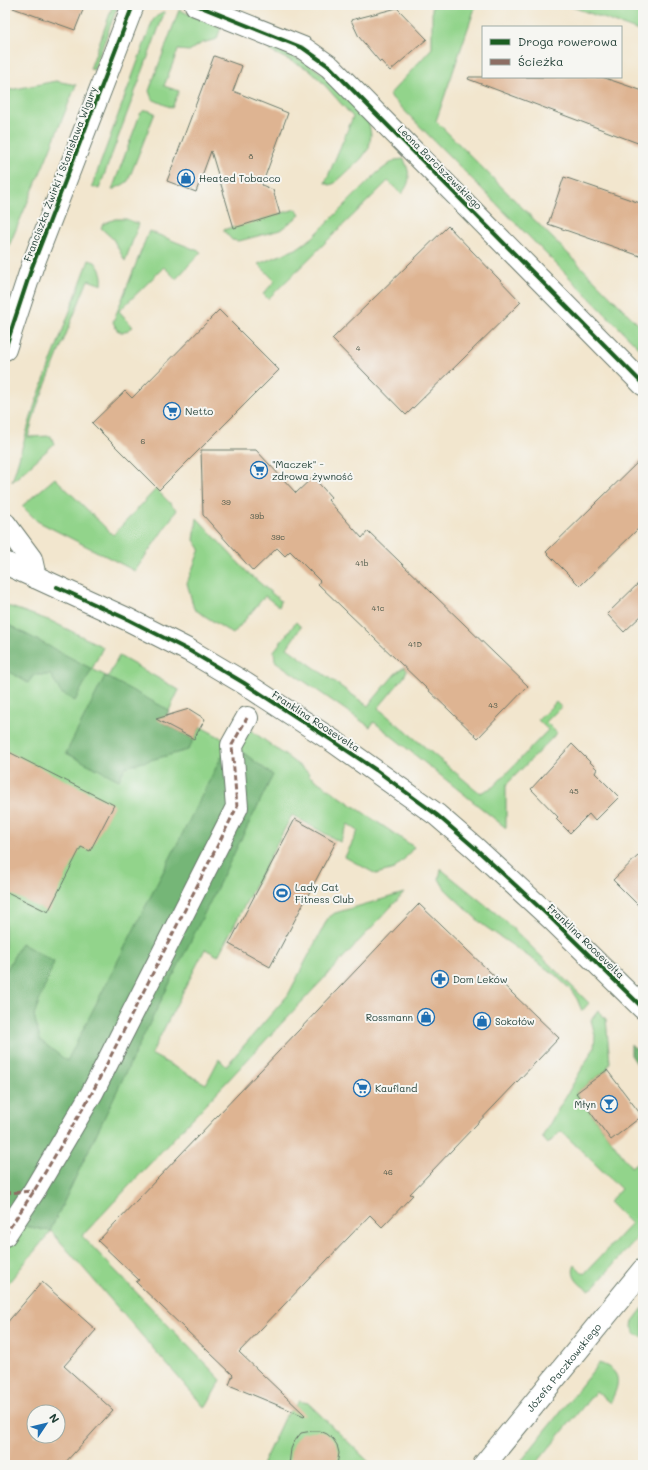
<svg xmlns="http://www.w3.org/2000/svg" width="648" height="1470" viewBox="0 0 648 1470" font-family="Mali,sans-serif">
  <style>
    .green { fill: #92d48b; stroke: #588860 }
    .forest { fill: #75b677; stroke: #4a7a56 }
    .building { fill: #deb492; fill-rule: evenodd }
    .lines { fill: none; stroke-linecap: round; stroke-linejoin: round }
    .street-casing { stroke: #69786a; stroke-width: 24 }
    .secondary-casing { stroke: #69786a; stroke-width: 24 }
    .street { stroke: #fff; stroke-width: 22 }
    .secondary { stroke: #fff; stroke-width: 22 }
    .quiet { stroke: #8d6e63; stroke-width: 3; stroke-dasharray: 6 3; stroke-linecap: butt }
    .cycleway-casing { stroke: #f6f6f2; stroke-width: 6 }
    .cycleway { stroke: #1b5e20; stroke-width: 4 }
    .labels { text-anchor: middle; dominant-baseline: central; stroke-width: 4; stroke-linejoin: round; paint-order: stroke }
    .number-label { font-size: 8px; fill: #4f5b4c }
    .street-label { font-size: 10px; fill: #1f3d34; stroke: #f6f6f2 }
    .poi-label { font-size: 10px; fill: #1f3d34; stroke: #f6f6f2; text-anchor: start }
  </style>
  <rect width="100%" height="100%" fill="#f6f6f2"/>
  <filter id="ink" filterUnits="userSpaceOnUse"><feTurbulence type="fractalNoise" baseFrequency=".025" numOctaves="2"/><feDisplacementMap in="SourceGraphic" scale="8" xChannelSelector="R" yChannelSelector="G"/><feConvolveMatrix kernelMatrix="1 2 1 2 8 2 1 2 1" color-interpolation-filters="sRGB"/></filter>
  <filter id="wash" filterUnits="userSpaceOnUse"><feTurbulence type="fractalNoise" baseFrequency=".012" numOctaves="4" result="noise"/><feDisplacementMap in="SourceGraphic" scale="16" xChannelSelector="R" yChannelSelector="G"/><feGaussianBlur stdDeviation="0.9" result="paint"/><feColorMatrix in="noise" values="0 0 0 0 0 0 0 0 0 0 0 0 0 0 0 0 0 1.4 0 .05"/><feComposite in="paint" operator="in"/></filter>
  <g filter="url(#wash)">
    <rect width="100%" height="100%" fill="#f2e6ce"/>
    <g class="green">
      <path d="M113 5H118L94 70 90 69Z"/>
      <path d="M432 5H476L436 121 643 329V352L389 95 432 48Z"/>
      <path d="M567 5H643V18L639 31Z"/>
      <path d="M179 10 221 27 217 39 202 43 189 51 178 50 164 86 179 91 172 108 152 99 149 91Z"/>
      <path d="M165 11 99 189 92 186 153 20 159 14Z"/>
      <path d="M272 47 309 64 325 76 369 123 371 135 369 148 361 159 335 183 330 185 325 183 353 117 321 81 308 69 270 51Z"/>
      <path d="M56 81 76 85 44 164 5 255V91Z"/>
      <path d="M147 110 155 113 128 181 124 184 112 190 140 114 143 111Z"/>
      <path d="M404 159C410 174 412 182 401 194L388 181 268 299 263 294 275 281 258 264 296 249 312 238 377 173 395 160Z"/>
      <path d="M296 209 300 215 280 230 239 241 232 240 223 230Z"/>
      <path d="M115 219H126L139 224 125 261 113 239 101 228 103 224Z"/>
      <path d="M149 231 201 252 176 279 164 267 119 311 133 327 123 333 117 330 113 322Z"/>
      <path d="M89 260 95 262C101 270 103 275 102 285L88 280 37 406 28 437 51 436 54 444 12 482 34 407Z"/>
      <path d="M55 478 113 535 156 489 177 510 135 571 37 521 22 506Z"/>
      <path d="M197 518 247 572 281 601 279 607 265 596 233 634 194 609 187 583 200 549 194 540Z"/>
      <path d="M5 605 51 621 103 647 92 669 108 677 119 656 179 690 163 723 194 739 201 727 229 742 244 725 309 773 308 775 414 847 402 862 394 869 376 874 345 857 358 831 348 824 340 842 292 815 218 956 205 949 151 1054 206 1084 219 1059 226 1066 288 995 328 918 335 913 404 893 82 1236 221 1380 205 1408 51 1231 5 1287Z"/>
      <path d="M296 622 301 627 287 648 368 706 395 674 404 667 407 670 404 677 378 708 480 793 493 787 548 730 538 720 556 702 561 707 546 722 557 733 506 785V828L374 722 370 727 275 661 274 651Z"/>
      <path d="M441 869 503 919 589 1003 582 1011 577 999 571 990 554 974 483 925 445 889 439 879Z"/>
      <path d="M598 1011 606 1019 610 1062 607 1070 576 1093 631 1167 643 1158V1231L594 1287 589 1290C580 1286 569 1276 575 1265L584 1274 631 1224 609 1202 621 1189 561 1131 548 1144 542 1137 594 1048 595 1035 591 1020Z"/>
      <path d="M643 1308V1338L636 1334 632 1327 633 1321Z"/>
      <path d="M599 1363C623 1371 620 1384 610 1403L596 1391 535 1465H518Z"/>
      <path d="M299 1401 308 1403 372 1465H262L284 1418Z"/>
    </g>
    <g class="forest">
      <path d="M5 623 92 669 75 701 61 693 51 675H34L28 683 5 669Z"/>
      <path d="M105 676 169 710 163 723 194 739 188 750 125 767 119 780 66 753Z"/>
      <path d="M229 742 273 775 138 1047 50 1231 9 1223 5 1224V973L21 943 54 962 34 1015 40 1040 67 1061Z"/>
      <path d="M631 1044 643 1056V1073L631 1055Z"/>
    </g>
    <g id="blocks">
      <g class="building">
        <path d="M14 5H85L75 30 13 8Z"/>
        <path d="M397 8 427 39 390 71 381 61 380 62 359 37 351 20Z"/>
        <path d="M214 56 242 66 233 91 288 113 262 185 273 190 280 214 234 228 211 151 196 192 167 181Z"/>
        <path d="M469 77H602L643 91V145L468 79Z"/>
        <path d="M564 177 643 204V257L548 224Z"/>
        <path d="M448 226 521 302 406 415 332 339Z"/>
        <path d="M219 310 279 370 159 490 92 423 125 391 132 398Z"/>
        <path d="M201 450H256L296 493 313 477 331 497 328 500 362 538 368 531 528 686 478 738 318 584 320 581 290 551 285 556 277 548 253 571 203 515Z"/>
        <path d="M643 457V524L580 586 546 552Z"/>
        <path d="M643 579V614L624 632 607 614Z"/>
        <path d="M189 709 205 719 194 739 156 719Z"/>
        <path d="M572 744 597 769 595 773 619 797 595 821 589 814 570 833 556 819 558 817 531 789Z"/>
        <path d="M5 750 114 805 90 851 81 847 48 912 5 891Z"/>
        <path d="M295 819 336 842 270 967 229 944Z"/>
        <path d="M643 851V910L613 880Z"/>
        <path d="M419 904 559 1038 410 1194 413 1195 382 1227 370 1215 239 1352 305 1415 304 1416 229 1385 233 1375 136 1282 139 1280 98 1241Z"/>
        <path d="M607 1070 642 1116 611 1140 576 1093Z"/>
        <path d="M42 1282 96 1330 64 1366 113 1410 63 1465H5V1325ZM34 1412H58V1436H34Z"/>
        <path d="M312 1431H320L327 1434 333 1439 337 1445 339 1453 337 1465H289L291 1449 294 1442 301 1433Z"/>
      </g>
    </g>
  </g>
  <g filter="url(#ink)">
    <use href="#blocks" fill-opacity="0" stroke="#69786a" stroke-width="1"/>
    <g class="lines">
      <g class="street-casing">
        <g id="street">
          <path d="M196 5 303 48 330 67 643 384"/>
          <path d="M5 1235 34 1191 92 1093 237 807 232 745 247 718"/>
          <path id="s1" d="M484 1465 643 1270"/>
        </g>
      </g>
      <g class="secondary-casing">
        <g id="secondary">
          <path d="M5 349 32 267 133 5"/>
          <path d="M5 524 31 559 35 577"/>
          <path d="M5 563 129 620 190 651 244 683 333 741 437 815 475 848 552 919 643 1008"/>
        </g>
      </g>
      <use href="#street" class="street"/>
      <use href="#secondary" class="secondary"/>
      <g class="quiet">
        <path d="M5 1193 34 1191"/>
        <path d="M5 1235 34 1191 92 1093 237 807 232 745 247 718"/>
      </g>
      <g class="cycleway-casing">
        <g id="cycleway">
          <path d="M196 5 303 48 330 67 643 384"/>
          <path d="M5 349 32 267 133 5"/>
          <path d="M57 587 129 620 190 651 244 683 333 741 376 770 437 815 475 848 552 919 643 1008"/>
        </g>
      </g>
      <use href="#cycleway" class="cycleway"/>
    </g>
  </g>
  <defs>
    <g id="shop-ring" transform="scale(0.9)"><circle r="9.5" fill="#f6f6f2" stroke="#1f6fb2" stroke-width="1.5"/><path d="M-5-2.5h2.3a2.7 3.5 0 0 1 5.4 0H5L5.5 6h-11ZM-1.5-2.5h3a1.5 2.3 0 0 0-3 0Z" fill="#1f6fb2"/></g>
    <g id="supermarket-ring" transform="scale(0.9)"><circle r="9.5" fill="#f6f6f2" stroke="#1f6fb2" stroke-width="1.5"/><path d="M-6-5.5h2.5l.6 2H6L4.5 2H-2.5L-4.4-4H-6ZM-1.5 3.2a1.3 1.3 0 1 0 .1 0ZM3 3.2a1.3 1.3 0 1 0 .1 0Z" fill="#1f6fb2"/></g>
    <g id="stadium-ring" transform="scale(0.9)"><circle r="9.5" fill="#f6f6f2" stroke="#1f6fb2" stroke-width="1.5"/><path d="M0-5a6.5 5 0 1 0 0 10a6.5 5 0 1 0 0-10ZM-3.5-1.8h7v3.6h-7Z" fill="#1f6fb2"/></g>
    <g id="pharmacy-ring" transform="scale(0.9)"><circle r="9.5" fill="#f6f6f2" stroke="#1f6fb2" stroke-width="1.5"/><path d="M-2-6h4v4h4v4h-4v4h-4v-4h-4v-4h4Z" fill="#1f6fb2"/></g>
    <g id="bar-ring" transform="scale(0.9)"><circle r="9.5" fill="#f6f6f2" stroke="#1f6fb2" stroke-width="1.5"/><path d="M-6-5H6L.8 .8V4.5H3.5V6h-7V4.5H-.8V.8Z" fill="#1f6fb2"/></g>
  </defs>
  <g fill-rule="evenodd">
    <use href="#shop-ring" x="186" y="178"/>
    <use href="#supermarket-ring" x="172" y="411"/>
    <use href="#supermarket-ring" x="259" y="470"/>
    <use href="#stadium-ring" x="282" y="893"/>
    <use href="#pharmacy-ring" x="440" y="979"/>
    <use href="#shop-ring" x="426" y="1017"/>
    <use href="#shop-ring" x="482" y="1021"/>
    <use href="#supermarket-ring" x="362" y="1088"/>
    <use href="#bar-ring" x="609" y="1104"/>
  </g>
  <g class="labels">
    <g class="number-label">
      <text x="251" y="156">8</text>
      <text x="358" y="348">4</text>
      <text x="143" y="441">6</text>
      <text x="226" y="502">39</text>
      <text x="257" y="516">39b</text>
      <text x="278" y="537">39c</text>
      <text x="362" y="563">41b</text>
      <text x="378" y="608">41c</text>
      <text x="415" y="644">41D</text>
      <text x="493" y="705">43</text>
      <text x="574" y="791">45</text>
      <text x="388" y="1172">46</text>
    </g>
    <g class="street-label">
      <text transform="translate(440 167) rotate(45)">Leona Barciszewskiego</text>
      <text transform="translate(60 174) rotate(-69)">Franciszka Żwirki i Stanisława Wigury</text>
      <text transform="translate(316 721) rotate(33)">Franklina Roosevelta</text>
      <text transform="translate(586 941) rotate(44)">Franklina Roosevelta</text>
      <text stroke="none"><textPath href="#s1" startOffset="126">Józefa Paczkowskiego</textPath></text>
    </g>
    <g class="poi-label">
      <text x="199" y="178">Heated Tobacco</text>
      <text x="185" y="411">Netto</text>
      <text x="272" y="464">"Maczek" -<tspan x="272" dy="12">zdrowa żywność</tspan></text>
      <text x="295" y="887">Lady Cat<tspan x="295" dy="12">Fitness Club</tspan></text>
      <text x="453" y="979">Dom Leków</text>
      <text x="413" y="1017" text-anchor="end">Rossmann</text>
      <text x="495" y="1021">Sokołów</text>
      <text x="375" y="1088">Kaufland</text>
      <text x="596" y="1104" text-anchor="end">Młyn</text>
    </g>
  </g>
  <rect width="648" height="1470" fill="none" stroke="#f6f6f2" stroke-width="20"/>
  <rect x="482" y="26" width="140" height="52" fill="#f6f6f2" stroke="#a0aca6"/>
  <rect x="490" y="39" width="20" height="6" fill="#1b5e20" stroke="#a0aca6"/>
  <text x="518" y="46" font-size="12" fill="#1f3d34">Droga rowerowa</text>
  <rect x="490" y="59" width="20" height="6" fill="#8d6e63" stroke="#a0aca6"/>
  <text x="518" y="66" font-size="12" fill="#1f3d34">Ścieżka</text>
  <g transform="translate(46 1424) rotate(55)"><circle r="19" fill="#f6f6f2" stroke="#a0aca6"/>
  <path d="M0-3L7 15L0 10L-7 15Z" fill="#1f6fb2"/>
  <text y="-6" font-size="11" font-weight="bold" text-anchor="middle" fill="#1f3d34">N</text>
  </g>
</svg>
